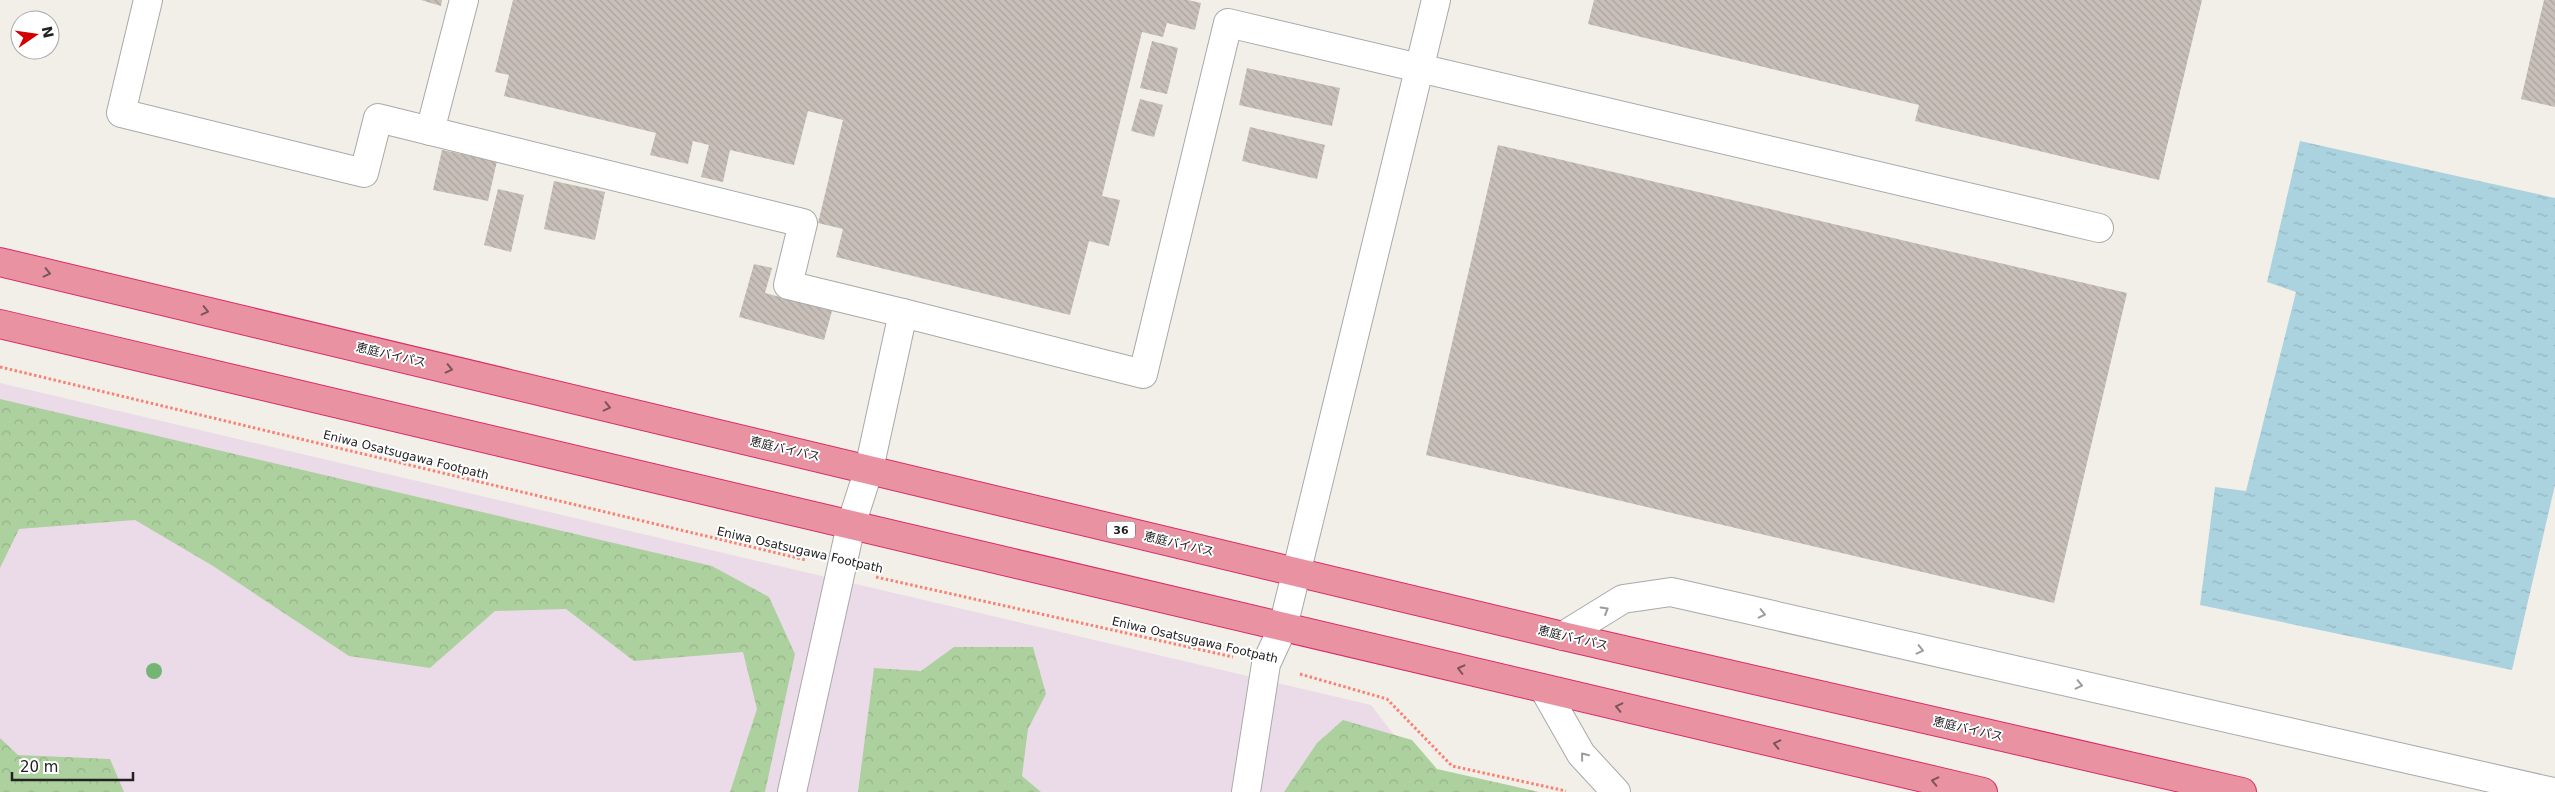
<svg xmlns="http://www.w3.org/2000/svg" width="2555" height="792" viewBox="0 0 2555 792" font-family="'DejaVu Sans','Noto Sans JP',sans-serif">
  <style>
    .industrial { fill: #ebdbe8 }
    .forest { fill: url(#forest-crowns) }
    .water { fill: url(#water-ripples) }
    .building { fill: url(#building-back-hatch) }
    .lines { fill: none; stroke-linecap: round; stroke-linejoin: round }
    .minor-casing { stroke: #a9a9a9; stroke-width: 30 }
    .highway-casing { stroke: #dc2a67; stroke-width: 30 }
    .path { stroke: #fa8072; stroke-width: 3; stroke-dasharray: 2.5 2.5; stroke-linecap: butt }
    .minor { stroke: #fff; stroke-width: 28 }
    .highway { stroke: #e892a2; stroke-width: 28 }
    .tree { fill: #74b475 }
    .oneway { stroke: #7b545c }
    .oneway2 { stroke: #9c9c9c }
    .labels { text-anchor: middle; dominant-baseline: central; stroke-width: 4; stroke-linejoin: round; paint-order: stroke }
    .shield { fill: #fff; stroke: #646464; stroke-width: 1 }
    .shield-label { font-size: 11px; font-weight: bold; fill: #222 }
    .street-label { font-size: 12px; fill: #222; stroke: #fff }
  </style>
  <defs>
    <pattern id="forest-crowns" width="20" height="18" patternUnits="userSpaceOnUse" patternTransform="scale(1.25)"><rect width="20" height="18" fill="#add19e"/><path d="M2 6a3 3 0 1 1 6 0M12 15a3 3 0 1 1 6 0" fill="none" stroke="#95b388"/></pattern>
    <pattern id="water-ripples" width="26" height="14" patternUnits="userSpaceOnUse" patternTransform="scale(1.25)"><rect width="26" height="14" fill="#aad3df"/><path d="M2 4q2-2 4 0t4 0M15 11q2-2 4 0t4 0" fill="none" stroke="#92b5bf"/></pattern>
    <pattern id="building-back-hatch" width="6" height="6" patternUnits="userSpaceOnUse" patternTransform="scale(1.25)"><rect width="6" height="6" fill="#c7bfb8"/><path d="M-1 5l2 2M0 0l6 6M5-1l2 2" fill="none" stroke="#aba49e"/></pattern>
  </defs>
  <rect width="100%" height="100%" fill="#f2efe9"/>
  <path class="industrial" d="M0 383 1371 705 1425 775 1501 792H0Z"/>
  <g class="forest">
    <path d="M0 399 712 566 769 597 795 654 765 792H730L757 709 743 652 634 661 566 609 495 611 430 668 349 656 213 566 135 520 19 529 0 568Z"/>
    <path d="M954 647H1033L1046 694 1028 729 1022 776 1041 792H858L874 668 921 671Z"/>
    <path d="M1343 720 1412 740 1437 769 1539 792H1284L1317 743Z"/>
    <path d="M0 738 18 755 110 759 124 792H0Z"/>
  </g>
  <path class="water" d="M2300 141 2555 198V485L2512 670 2200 605 2215 487 2246 491 2296 292 2267 282Z"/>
  <g class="building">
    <path d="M421 0H442L441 6Z"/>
    <path d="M513 0H1188L1201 3 1195 30 1167 23 1163 37 1142 32 1102 196 1120 200 1109 246 1089 241 1070 315 836 257 843 229 818 223 843 120 808 111 794 165 730 150 723 182 701 177 709 145 693 141 688 164 650 155 656 133 504 96 509 75 495 72Z"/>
    <path d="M1594 0H2202L2159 180 1915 121 1919 105 1588 24Z"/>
    <path d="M2544 0H2555V107L2521 99Z"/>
    <path d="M1152 41 1178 48 1167 94 1140 88Z"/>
    <path d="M1247 68 1340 88 1332 126 1239 105Z"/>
    <path d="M1140 99 1163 105 1154 137 1131 131Z"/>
    <path d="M1250 127 1325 145 1317 179 1242 161Z"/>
    <path d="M1498 145 2127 293 2054 603 1426 455Z"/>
    <path d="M442 150 497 161 488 201 433 190Z"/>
    <path d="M554 181 605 192 595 240 544 229Z"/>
    <path d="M498 189 524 195 511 252 484 245Z"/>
    <path d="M754 264 772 268 765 293 832 311 824 340 739 317Z"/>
  </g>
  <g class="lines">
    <g class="minor-casing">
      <g id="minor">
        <path d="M148 0 121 113 364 173 378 118 803 223 788 285 903 313"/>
        <path d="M430 131 464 0"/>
        <path d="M1563 636 1623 599 1671 592 2553 792"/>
        <path d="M1544 689 1581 754 1616 792"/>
        <path d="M792 792 851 525 869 469 903 313 1143 374 1228 23 2099 228"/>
        <path d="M1246 792 1266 664 1283 627 1436 0"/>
      </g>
    </g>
    <g class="highway-casing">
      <g id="highway">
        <path d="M0 262 1563 636 2242 792"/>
        <path d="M0 324 1983 792"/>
      </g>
    </g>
    <g class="path">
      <path d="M0 367 806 560"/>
      <path d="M876 577 1233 657"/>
      <path d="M1300 674 1387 699 1452 766 1566 791"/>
    </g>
    <use href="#minor" class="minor"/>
    <use href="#highway" class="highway"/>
  </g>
  <circle class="tree" cx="154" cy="671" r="8"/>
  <defs><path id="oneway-chevron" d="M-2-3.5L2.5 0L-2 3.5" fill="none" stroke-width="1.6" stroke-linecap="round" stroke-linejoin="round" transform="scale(1.25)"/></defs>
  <g class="oneway">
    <use href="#oneway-chevron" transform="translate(47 273) rotate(13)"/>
    <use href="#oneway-chevron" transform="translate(205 311) rotate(13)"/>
    <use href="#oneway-chevron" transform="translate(449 369) rotate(13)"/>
    <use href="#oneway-chevron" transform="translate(607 407) rotate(13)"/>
    <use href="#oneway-chevron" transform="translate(1461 669) rotate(-166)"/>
    <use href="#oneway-chevron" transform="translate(1619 707) rotate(-167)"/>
    <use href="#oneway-chevron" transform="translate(1777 744) rotate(-167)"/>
    <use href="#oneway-chevron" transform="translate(1935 781) rotate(-167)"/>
  </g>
  <g class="oneway2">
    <use href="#oneway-chevron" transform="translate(1605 610) rotate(-31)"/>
    <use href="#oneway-chevron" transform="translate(1762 614) rotate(13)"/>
    <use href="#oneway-chevron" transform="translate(1920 650) rotate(13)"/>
    <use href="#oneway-chevron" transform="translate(2079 685) rotate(13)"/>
    <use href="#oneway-chevron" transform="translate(1584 756) rotate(-129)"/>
  </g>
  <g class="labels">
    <rect class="shield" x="1107" y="521.5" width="28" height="17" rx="4"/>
    <g class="shield-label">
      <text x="1121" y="530">36</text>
    </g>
    <g class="street-label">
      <text transform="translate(391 355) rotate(13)">恵庭バイパス</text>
      <text transform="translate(785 449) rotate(13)">恵庭バイパス</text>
      <text transform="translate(406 455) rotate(14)">Eniwa Osatsugawa Footpath</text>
      <text transform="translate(1179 544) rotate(13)">恵庭バイパス</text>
      <text transform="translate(800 550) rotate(13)">Eniwa Osatsugawa Footpath</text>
      <text transform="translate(1573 638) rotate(13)">恵庭バイパス</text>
      <text transform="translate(1195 640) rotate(13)">Eniwa Osatsugawa Footpath</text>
      <text transform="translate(1968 729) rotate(13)">恵庭バイパス</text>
    </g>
  </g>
  <g transform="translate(35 35) rotate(77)"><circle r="24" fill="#ffffff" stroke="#a7a7a7"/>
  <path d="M0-4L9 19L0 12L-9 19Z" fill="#d40000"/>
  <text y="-8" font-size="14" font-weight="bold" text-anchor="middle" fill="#222222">N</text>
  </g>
  <path d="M12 772v8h121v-8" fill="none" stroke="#222222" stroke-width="2.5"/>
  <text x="20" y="772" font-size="15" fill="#222222" stroke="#ffffff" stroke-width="4" paint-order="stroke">20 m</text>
</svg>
